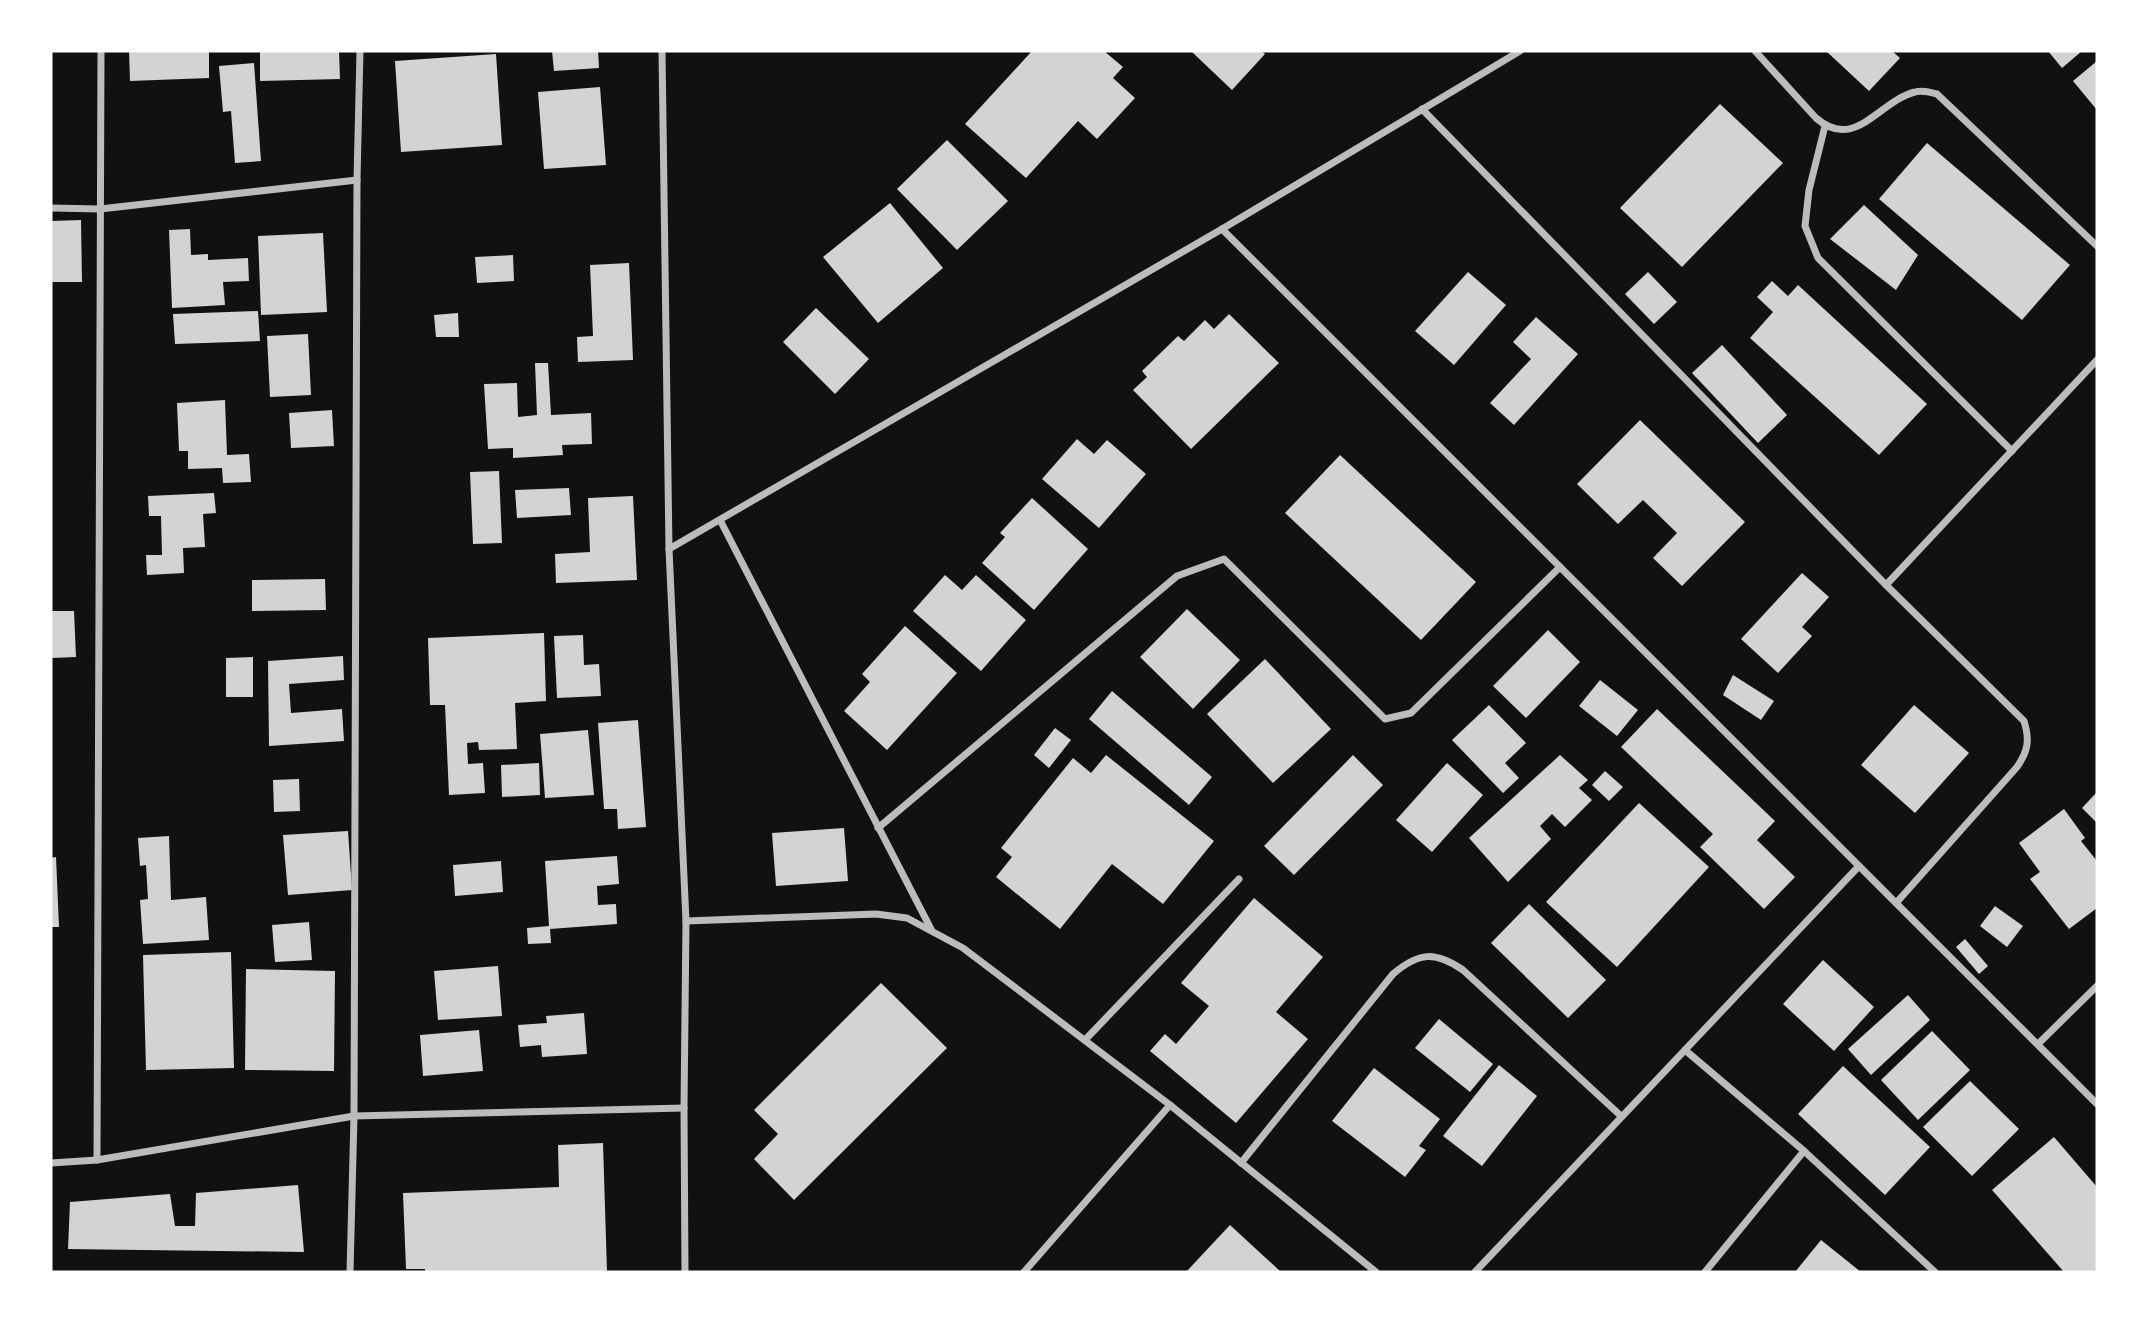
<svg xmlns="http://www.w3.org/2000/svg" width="2148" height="1323" viewBox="0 0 2148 1323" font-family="Literata,serif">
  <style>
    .building { fill: #d3d3d3 }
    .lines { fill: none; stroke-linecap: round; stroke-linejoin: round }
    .minor { stroke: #bcbcbc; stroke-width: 7 }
  </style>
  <rect width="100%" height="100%" fill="#111"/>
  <g class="building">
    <path d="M129 51H209V78L130 81Z"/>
    <path d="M260 51H339L340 79 260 81Z"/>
    <path d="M552 51H598L599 68 554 71Z"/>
    <path d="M1032 51H1104L1123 67 1113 78 1135 98 1097 139 1078 121 1026 178 965 124Z"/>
    <path d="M1193 51H1261L1265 54 1232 90 1192 52Z"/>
    <path d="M1826 51H1892L1900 58 1869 91Z"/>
    <path d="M2048 51H2082L2062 68Z"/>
    <path d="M496 54 502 145 401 152 395 61Z"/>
    <path d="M2097 61V110L2073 81Z"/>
    <path d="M254 63 261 161 235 163 231 111 223 112 219 66Z"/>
    <path d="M600 87 606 165 544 169 538 92Z"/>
    <path d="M1720 104 1783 163 1682 267 1620 208Z"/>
    <path d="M947 140 1008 201 957 250 897 189Z"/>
    <path d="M1927 143 2070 265 2022 320 1879 199Z"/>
    <path d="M890 203 943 268 878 323 823 257Z"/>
    <path d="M1864 205 1918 255 1896 290 1830 239Z"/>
    <path d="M81 220 82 282H51V221Z"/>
    <path d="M190 229 191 255 208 254V260L248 258 249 281 223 282 225 305 172 308 169 230Z"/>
    <path d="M323 233 327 312 261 315 258 236Z"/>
    <path d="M513 255 514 281 477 283 475 257Z"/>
    <path d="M629 263 633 360 578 362 577 337 593 336 590 265Z"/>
    <path d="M1468 272 1506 305 1454 365 1415 331Z"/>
    <path d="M1648 272 1677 302 1654 324 1625 294Z"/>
    <path d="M1772 281 1788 296 1798 285 1927 404 1879 455 1750 338 1773 312 1757 297Z"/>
    <path d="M816 308 869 359 835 394 783 342Z"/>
    <path d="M258 311 260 341 175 344 173 314Z"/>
    <path d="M458 313 459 337H436L434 315Z"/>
    <path d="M1229 314 1279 363 1191 449 1133 390 1147 377 1142 371 1178 336 1184 341 1205 320 1214 329Z"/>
    <path d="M1536 317 1578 354 1514 425 1490 403 1531 359 1513 342Z"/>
    <path d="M308 334 311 395 270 397 267 336Z"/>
    <path d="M1722 345 1787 415 1758 443 1692 373Z"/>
    <path d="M535 363H548L551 415 591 413 592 444 562 445 563 455 513 458V448L488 449 484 384 517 383 518 417 537 415Z"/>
    <path d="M225 400 227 455 249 454 251 482 223 483 222 468 188 469V451H179L177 403Z"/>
    <path d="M332 410 334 446 291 448 289 413Z"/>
    <path d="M1640 420 1745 522 1682 586 1653 558 1677 533 1643 500 1618 524 1577 484Z"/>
    <path d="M1077 439 1094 454 1107 440 1146 474 1099 528 1042 479Z"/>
    <path d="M1340 455 1476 582 1421 640 1285 513Z"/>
    <path d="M499 471 502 543 473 544 470 472Z"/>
    <path d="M569 488 571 515 517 518 515 490Z"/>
    <path d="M214 493 216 513 203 514 205 547 183 548 184 573 147 575 146 555H162L161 516H149L148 496Z"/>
    <path d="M633 496 637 580 556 583 555 554 590 552 588 498Z"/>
    <path d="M1032 498 1088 549 1034 610 982 563 1005 537 1000 533Z"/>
    <path d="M1802 573 1829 597 1802 627 1812 636 1778 673 1741 639Z"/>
    <path d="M945 575 962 590 976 575 1026 620 981 671 913 611Z"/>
    <path d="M325 579 326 610 252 611V580Z"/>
    <path d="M1187 609 1240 660 1193 709 1140 657Z"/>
    <path d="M51 611H74L76 657 51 658Z"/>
    <path d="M905 626 957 673 887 750 844 711 870 682 862 674Z"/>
    <path d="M1548 630 1580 662 1526 718 1493 686Z"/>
    <path d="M544 633 546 701 515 703 517 749 479 750 478 742 467 743 468 764 483 763 485 793 449 795 445 705H430L428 638Z"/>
    <path d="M583 635 584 665 599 664 601 696 557 698 554 636Z"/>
    <path d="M343 656 344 680 289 684 291 713 342 709 344 741 269 746 268 661Z"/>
    <path d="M253 657V697H226V658Z"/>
    <path d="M1265 659 1331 729 1273 783 1207 714Z"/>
    <path d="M1733 675 1774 701 1761 720 1723 695Z"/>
    <path d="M1600 680 1638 710 1617 736 1579 706Z"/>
    <path d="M1112 691 1212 777 1189 805 1089 719Z"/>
    <path d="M1489 705 1526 743 1505 763 1519 778 1503 793 1452 740Z"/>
    <path d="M1914 705 1969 753 1915 813 1861 765Z"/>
    <path d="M1657 709 1775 821 1757 840 1795 877 1764 909 1700 847 1713 834 1621 747Z"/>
    <path d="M638 720 646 827 618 829 617 809H604L598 723Z"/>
    <path d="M1055 728 1071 740 1049 768 1034 755Z"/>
    <path d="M588 730 594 795 545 798 540 734Z"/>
    <path d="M1106 755 1214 841 1163 904 1112 864 1060 929 996 877 1012 857 1001 848 1073 758 1091 773Z"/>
    <path d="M1353 755 1383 785 1294 875 1264 846Z"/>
    <path d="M1560 755 1588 780 1579 788 1592 800 1565 827 1552 814 1540 826 1551 839 1508 882 1469 838Z"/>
    <path d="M539 763 540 795 502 797 501 765Z"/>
    <path d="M1447 763 1483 795 1432 852 1396 820Z"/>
    <path d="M1605 771 1623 787 1609 801 1592 785Z"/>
    <path d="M299 779 300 811 274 812 273 780Z"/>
    <path d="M2097 792V823L2082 808Z"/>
    <path d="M1639 803 1709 867 1617 967 1546 902Z"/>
    <path d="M2064 809 2085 838 2081 841 2097 861V908L2069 929 2030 879 2040 872 2019 843Z"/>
    <path d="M844 828 848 881 776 886 772 833Z"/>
    <path d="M348 831 352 890 288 895 283 835Z"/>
    <path d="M169 836 171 900 206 897 209 940 143 944 140 900 148 899 146 865 140 866 138 838Z"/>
    <path d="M617 856 619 884 597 886 598 905 616 904 617 924 550 929 551 943 528 944 527 928 549 926 545 861Z"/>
    <path d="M56 857 59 927H51V858Z"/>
    <path d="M501 861 503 892 455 896 453 865Z"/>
    <path d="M1254 898 1323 957 1276 1012 1308 1039 1236 1123 1150 1051 1165 1034 1176 1044 1209 1006 1181 983Z"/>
    <path d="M1529 904 1606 980 1568 1018 1491 943Z"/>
    <path d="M1995 906 2023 926 2007 947 1980 926Z"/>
    <path d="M309 922 312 960 275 962 272 925Z"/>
    <path d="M1965 939 1988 966 1979 974 1956 947Z"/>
    <path d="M231 952 234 1068 146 1070 143 955Z"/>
    <path d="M1823 960 1874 1007 1834 1051 1783 1004Z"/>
    <path d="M498 966 502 1016 438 1020 434 971Z"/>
    <path d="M246 969 335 971 334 1071 245 1070Z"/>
    <path d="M881 983 947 1048 794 1200 754 1159 778 1134 754 1110Z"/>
    <path d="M1908 995 1930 1020 1871 1075 1848 1049Z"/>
    <path d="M584 1013 587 1054 542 1057 541 1045 520 1047 518 1025 547 1023 546 1016Z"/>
    <path d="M1439 1019 1493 1064 1470 1092 1415 1048Z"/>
    <path d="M479 1030 483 1071 423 1076 420 1035Z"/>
    <path d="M1932 1031 1970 1070 1918 1120 1881 1080Z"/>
    <path d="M1499 1065 1537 1096 1482 1166 1443 1136Z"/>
    <path d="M1843 1066 1930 1147 1885 1195 1798 1114Z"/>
    <path d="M1374 1068 1440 1119 1419 1146 1426 1150 1405 1177 1332 1121Z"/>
    <path d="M1970 1081 2019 1129 1972 1176 1923 1127Z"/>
    <path d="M2054 1137 2097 1187V1272H2064L1992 1190Z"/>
    <path d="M603 1143 607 1272H425V1269H406L403 1193 559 1187 558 1145Z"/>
    <path d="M298 1185 304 1252 68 1249 70 1202 170 1194 175 1226H195L196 1193Z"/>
    <path d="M1230 1225 1281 1272H1186Z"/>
    <path d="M1821 1240 1861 1272H1795Z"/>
  </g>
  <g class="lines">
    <g class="minor">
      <path d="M662 51 669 549 686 921 684 1108 685 1272"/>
      <path d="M1755 51 1816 118C1855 152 1879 101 1915 92 1922 90 1929 92 1937 94L2097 246"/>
      <path d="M1422 109 1886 585 2024 721C2030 740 2028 751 2017 767L1897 902"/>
      <path d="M1825 126 1809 190 1805 226 1818 258 2012 451"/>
      <path d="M51 208 100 209 357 180"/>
      <path d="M1222 229 2097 1104"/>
      <path d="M720 520 931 929"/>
      <path d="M669 549 1222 229 1520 51"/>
      <path d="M1886 585 2097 360"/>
      <path d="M878 828 1177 576 1224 559 1385 719 1411 713 1560 567"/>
      <path d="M686 921 876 914 907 918 963 948 1170 1105 1376 1272"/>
      <path d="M1085 1040 1239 879"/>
      <path d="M2038 1044 2097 986"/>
      <path d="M1685 1050 1804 1151 1935 1272"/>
      <path d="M97 1160 101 51"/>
      <path d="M51 1163 97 1160 354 1116 684 1108"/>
      <path d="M1241 1163 1393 974C1419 952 1435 951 1463 970L1621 1116"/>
      <path d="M350 1272 354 1116 357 180 360 51"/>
      <path d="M1024 1272 1170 1105"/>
      <path d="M1475 1272 1859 866"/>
      <path d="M1705 1272 1804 1151"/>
    </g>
  </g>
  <rect width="2148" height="1323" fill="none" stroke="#ffffff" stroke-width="105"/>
</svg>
